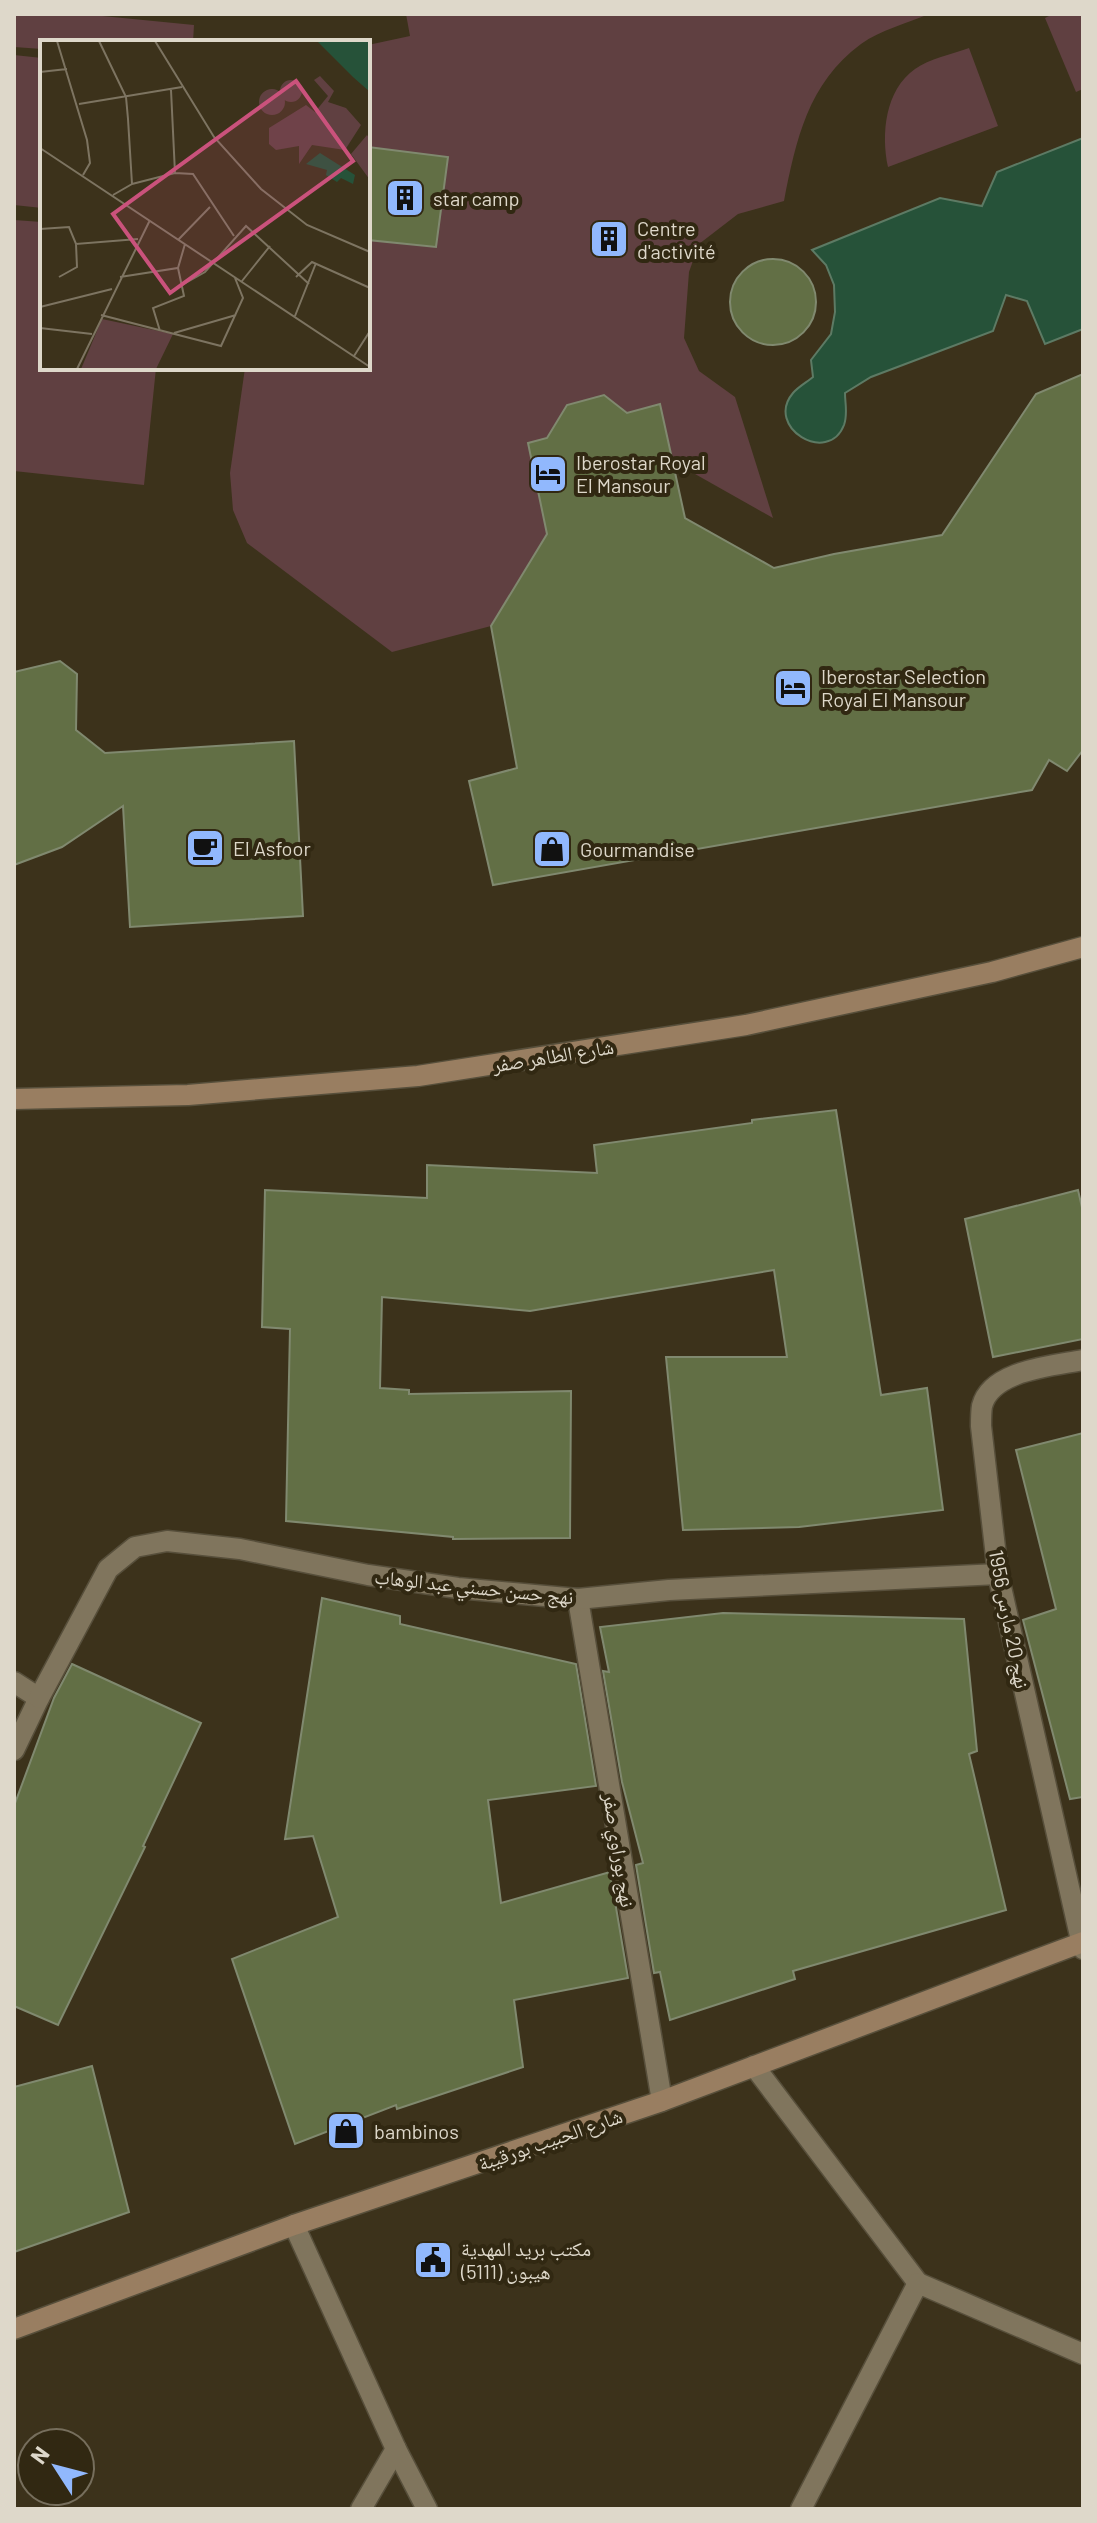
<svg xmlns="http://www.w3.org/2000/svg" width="1097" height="2523" viewBox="0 0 1097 2523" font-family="Barlow,'Noto Naskh Arabic',sans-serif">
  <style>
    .green { fill: #604041 }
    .water { fill: #265239; stroke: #5d7a64; stroke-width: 2 }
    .building { fill: #626f45; stroke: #80896f; stroke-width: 2 }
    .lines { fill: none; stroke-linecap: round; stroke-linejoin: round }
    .minor-casing { stroke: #574f3b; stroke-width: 23 }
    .secondary-casing { stroke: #574f3b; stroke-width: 23 }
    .minor { stroke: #80755d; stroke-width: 20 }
    .secondary { stroke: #997e61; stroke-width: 20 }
    .labels { text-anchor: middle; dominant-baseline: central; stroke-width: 8; stroke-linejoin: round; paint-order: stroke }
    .poi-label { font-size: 20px; fill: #ded8ca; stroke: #312812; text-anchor: start }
    .street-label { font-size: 20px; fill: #ded8ca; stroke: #312812 }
    .inset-road { fill: none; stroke: #7d7461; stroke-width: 2 }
    .view { fill: #ca527c; fill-opacity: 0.15; stroke: #ca527c; stroke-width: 4 }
    .inset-edge { fill: none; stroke: #ded8ca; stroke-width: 4 }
  </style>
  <rect width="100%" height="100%" fill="#3c321b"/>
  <g class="green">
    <path d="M14 14H82L194 25 193 42H42V49L14 47Z"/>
    <path d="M406 14H929C908 23 880 30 861 44 808 83 796 140 784 201L738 214 699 244 689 272 684 338 699 371 735 397 773 518 672 461 627 413 603 395 568 405 547 438 528 444 547 534 491 626 392 652 247 543 233 510 230 473 245 368H368V45L410 36Z"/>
    <path d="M1053 14H1083V89L1076 92 1045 18Z"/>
    <path d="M969 48 998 126 888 167C881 134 885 90 915 69 929 59 952 54 969 48Z"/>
    <path d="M14 55 42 58V208L14 205Z"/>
    <path d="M14 220 42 222V368H156L144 485 14 471Z"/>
  </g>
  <path class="water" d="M1083 138V329L1045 344 1027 301 1006 295 993 331 871 377 845 393C845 404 848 414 844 425 828 466 764 427 793 393 798 387 807 382 813 377L811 360 831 334 835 312 834 285 826 265 812 250 940 198 982 206 997 172Z"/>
  <g class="building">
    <path d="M368 147 448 157 436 247 368 240Z"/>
    <circle cx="773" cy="302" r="43"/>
    <path d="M1083 374V750L1067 771 1049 760 1032 790 493 885 469 781 517 768 491 626 547 534 528 443 547 438 567 405 604 395 627 413 660 404 685 518 774 568 834 554 942 535 1036 394Z"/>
    <path d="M60 661 77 674 76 730 105 753 294 741 303 916 130 927 123 806 62 847 14 865V672Z"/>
    <path d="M836 1110 881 1395 927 1388 943 1510 799 1527 683 1530 666 1357H787L774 1270 530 1311 382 1297 380 1388 409 1390V1394L571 1391 570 1538 453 1539V1537L286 1521 290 1329 262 1327 265 1190 427 1198V1165L597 1173 594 1145 752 1123V1120Z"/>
    <path d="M1078 1190 1083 1212V1339L993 1357 965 1219Z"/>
    <path d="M1083 1433V1797L1070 1799 1023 1620 1056 1609 1016 1450Z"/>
    <path d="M322 1598 400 1616V1624L576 1664 596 1786 488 1800 501 1903 610 1872 628 1978 514 2000 523 2067 397 2109 396 2105 295 2144 232 1959 338 1917 313 1836 285 1839Z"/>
    <path d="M723 1613 964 1619 977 1751 969 1754 1006 1910 793 1971 795 1979 670 2020 660 1972 654 1973 636 1865 643 1863 622 1782 603 1671 609 1672 600 1627Z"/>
    <path d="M72 1664 201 1723 143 1846 145 1847 58 2025 14 2006V1806L54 1698Z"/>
    <path d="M92 2066 129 2212 14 2252V2087Z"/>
  </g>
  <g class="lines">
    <g class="minor-casing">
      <g id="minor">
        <path d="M1083 1360C1053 1366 991 1370 982 1406 981 1412 981 1419 981 1426L998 1574 1083 1949"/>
        <path d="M578 1599 662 2101"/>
        <path d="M14 1682 39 1698 14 1750"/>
        <path d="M39 1698 108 1569 135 1547 167 1541 240 1549 368 1575 458 1588 578 1599 669 1590 998 1574"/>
        <path d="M754 2066 918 2283"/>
        <path d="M294 2225 396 2449 427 2509"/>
        <path d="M361 2509 396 2449"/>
        <path d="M801 2509 918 2283 1083 2354"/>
      </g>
    </g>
    <g class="secondary-casing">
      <g id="secondary">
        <path d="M14 1099 188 1095 418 1076 746 1025 992 972 1083 947"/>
        <path d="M14 2329 294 2225 662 2101 1083 1942"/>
      </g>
    </g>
    <use href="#minor" class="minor"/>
    <use href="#secondary" class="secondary"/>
  </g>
  <defs>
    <g id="building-square" transform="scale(2)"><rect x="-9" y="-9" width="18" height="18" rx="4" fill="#91b8fd" stroke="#312812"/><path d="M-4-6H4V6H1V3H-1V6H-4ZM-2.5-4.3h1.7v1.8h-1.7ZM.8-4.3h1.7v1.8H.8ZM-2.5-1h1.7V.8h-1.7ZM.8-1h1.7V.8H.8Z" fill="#111"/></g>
    <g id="hotel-square" transform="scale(2)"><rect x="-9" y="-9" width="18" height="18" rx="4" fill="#91b8fd" stroke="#312812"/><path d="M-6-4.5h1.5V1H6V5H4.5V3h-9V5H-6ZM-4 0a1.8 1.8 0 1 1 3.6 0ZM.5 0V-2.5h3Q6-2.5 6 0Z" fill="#111"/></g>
    <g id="cafe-square" transform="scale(2)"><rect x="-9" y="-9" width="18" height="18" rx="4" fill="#91b8fd" stroke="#312812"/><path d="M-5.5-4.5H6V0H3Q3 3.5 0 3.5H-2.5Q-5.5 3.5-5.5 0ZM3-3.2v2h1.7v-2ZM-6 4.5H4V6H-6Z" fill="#111"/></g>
    <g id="shop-square" transform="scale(2)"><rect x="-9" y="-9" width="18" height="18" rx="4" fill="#91b8fd" stroke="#312812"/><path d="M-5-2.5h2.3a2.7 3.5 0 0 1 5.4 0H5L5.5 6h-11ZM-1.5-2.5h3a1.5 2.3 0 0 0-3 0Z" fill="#111"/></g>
    <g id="civic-square" transform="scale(2)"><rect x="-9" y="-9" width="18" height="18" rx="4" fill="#91b8fd" stroke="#312812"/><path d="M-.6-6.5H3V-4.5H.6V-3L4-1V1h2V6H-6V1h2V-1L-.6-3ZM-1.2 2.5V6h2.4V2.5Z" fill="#111"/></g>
  </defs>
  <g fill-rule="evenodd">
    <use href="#building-square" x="405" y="198"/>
    <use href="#building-square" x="609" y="239"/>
    <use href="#hotel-square" x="548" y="474"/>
    <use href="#hotel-square" x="793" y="688"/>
    <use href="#cafe-square" x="205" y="848"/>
    <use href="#shop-square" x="552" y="849"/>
    <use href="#shop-square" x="346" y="2131"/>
    <use href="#civic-square" x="433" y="2260"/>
  </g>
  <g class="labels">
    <g class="poi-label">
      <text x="433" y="198">star camp</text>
      <text x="637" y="228">Centre<tspan x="637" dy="23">d'activité</tspan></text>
      <text x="576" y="462">Iberostar Royal<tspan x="576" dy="23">El Mansour</tspan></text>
      <text x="821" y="676">Iberostar Selection<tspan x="821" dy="23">Royal El Mansour</tspan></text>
      <text x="233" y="848">El Asfoor</text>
      <text x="580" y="849">Gourmandise</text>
      <text x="374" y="2131">bambinos</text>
      <text x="461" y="2248">مكتب بريد المهدية<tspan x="461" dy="23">هيبون (5111)</tspan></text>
    </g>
    <g class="street-label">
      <text transform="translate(553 1055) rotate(-9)">شارع الطاهر صفر</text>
      <text transform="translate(474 1586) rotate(6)">نهج حسن حسني عبد الوهاب</text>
      <text transform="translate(1010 1619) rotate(79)">نهج 20 مارس 1956</text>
      <text transform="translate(620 1850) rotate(81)">نهج بوراوي صفر</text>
      <text transform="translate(550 2139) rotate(-19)">شارع الحبيب بورقيبة</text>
    </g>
  </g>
  <g transform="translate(40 40)">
    <rect width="330" height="330" fill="#3c321b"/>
    <path d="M280 36 294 51 288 62 306 68 321 85 305 110 272 105 259 124V106L236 110 229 104V88L266 65 275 72 288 56 274 40ZM240 51a11 11 0 1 1 22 0a11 11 0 1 1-22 0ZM219 62a13 13 0 1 1 26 0a13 13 0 1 1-26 0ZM327 95 330 99V140L311 114ZM62 279 133 294 116 329H41Z" fill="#604041"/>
    <path d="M277 1H330V52L313 37ZM280 113 315 135 313 144 301 138 297 142 286 135 287 130 266 124Z" fill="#265239"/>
    <path class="inset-road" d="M17 1 47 100 50 123 43 135M59 1 86 57 88 79 92 144 73 155M115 1 174 97 221 149 267 185 330 212M0 32 27 29M0 64V100M39 64 142 47M0 108 330 327M135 133 153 134 194 196M92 144 135 133 131 50M0 189 29 187 36 204 98 199M138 200 170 167M138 228 145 204M19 237 37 227 36 204M80 237 138 228 144 256 113 268 120 291M256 237 272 222 330 248M202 241 230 206M142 245 165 232 206 186 269 244M0 267 72 249M61 275 181 306 203 258 195 238M255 276 276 223M0 288 52 294M134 293 196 275M314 316 330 291M37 329 110 180"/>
    <path class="view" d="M256 41 313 121 130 253 73 174Z"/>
    <rect width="330" height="330" class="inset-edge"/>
  </g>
  <rect width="1097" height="2523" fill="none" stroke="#ded8ca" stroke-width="32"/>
  <g transform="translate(56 2467) rotate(306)"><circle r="38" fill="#312812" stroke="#766e5c" stroke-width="2"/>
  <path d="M0-6L14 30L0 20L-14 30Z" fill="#91b8fd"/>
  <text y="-12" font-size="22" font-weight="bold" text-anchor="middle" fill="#ded8ca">N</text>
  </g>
</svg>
